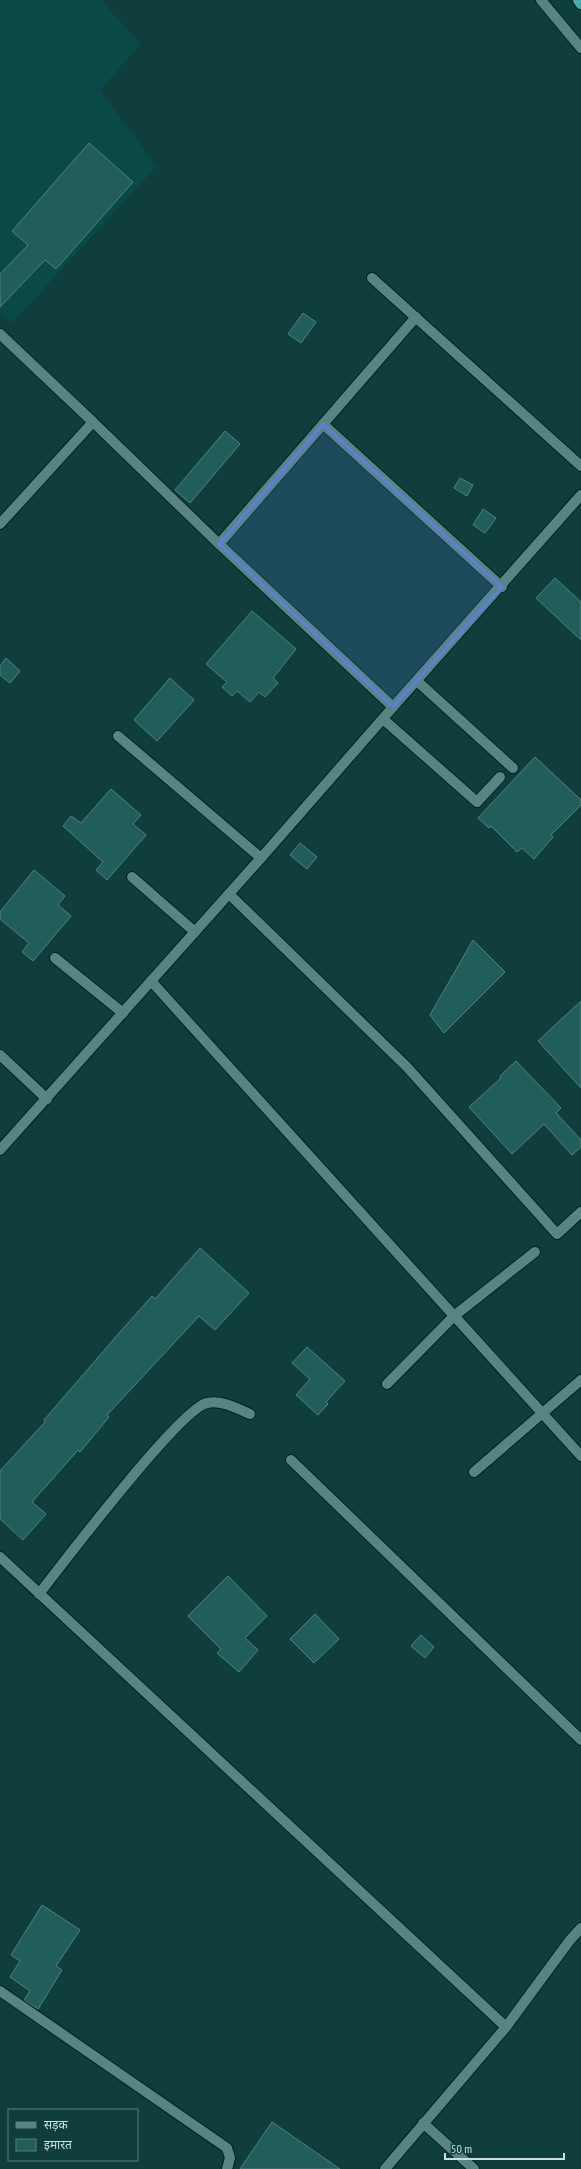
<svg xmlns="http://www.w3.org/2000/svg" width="581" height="2169" viewBox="0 0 581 2169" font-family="'PT Sans Narrow','Noto Sans Devanagari',sans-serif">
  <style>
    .built { fill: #094948 }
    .building { fill: #205d5b; stroke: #54817f }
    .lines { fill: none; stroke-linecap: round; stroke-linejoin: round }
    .street-casing { stroke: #002323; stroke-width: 12 }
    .secondary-casing { stroke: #002323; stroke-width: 12 }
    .highway-casing { stroke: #002323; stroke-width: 14 }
    .street { stroke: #588583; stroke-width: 10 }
    .secondary { stroke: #588583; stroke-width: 10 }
    .highway { stroke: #45aeab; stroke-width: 12 }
    .marked { fill: #5981da; fill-opacity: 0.2; stroke: #5981da; stroke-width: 3; stroke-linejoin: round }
  </style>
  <rect width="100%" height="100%" fill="#0f3e3d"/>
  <path class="built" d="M0 0H101L141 44 100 90 157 166 12 323 0 312Z"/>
  <g class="building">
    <path d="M89 143 133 182 56 269 45 260 0 307V274L28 245 12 231Z"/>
    <path d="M303 313 316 322 301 343 288 334Z"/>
    <path d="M225 431 240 444 190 503 175 490Z"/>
    <path d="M460 478 473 485 467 496 454 488Z"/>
    <path d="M483 509 496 518 485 533 473 525Z"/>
    <path d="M555 578 581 602V640L536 598Z"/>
    <path d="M252 611 296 649 273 678 278 683 265 697 259 692 250 702 237 691 232 696 222 687 227 682 206 664Z"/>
    <path d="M6 658 20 671 10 683 0 675V666Z"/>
    <path d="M170 678 194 700 157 741 134 720Z"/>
    <path d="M535 757 581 800V805L551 835 553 837 534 859 522 848 517 852 491 826 489 828 478 818Z"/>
    <path d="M111 789 141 815 133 824 146 835 107 880 96 870 103 862 63 826 71 816 81 823Z"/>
    <path d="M300 843 317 857 307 869 290 855Z"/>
    <path d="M34 870 65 896 58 905 71 916 33 961 22 952 29 943 0 919V912Z"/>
    <path d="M473 940 505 972 444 1033 430 1015Z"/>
    <path d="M581 1001V1088L538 1041Z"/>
    <path d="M516 1061 561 1108 556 1113 581 1140V1147L572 1155 544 1124 512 1154 469 1107 501 1078 500 1076Z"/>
    <path d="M200 1248 249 1293 215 1330 199 1316 107 1415 109 1417 80 1452 78 1450 32 1502 46 1514 23 1540 0 1519V1471L45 1422 44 1420 120 1332 152 1296 155 1299Z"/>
    <path d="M307 1347 345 1381 326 1402 328 1404 318 1415 296 1395 310 1379 292 1363Z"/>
    <path d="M228 1576 267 1616 245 1638 258 1650 239 1672 217 1653 221 1649 188 1616Z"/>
    <path d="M315 1614 339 1639 314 1663 290 1639Z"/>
    <path d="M421 1635 434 1647 425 1658 411 1646Z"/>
    <path d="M42 1905 80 1930 56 1966 62 1970 38 2009 24 2000 30 1991 10 1977 20 1961 11 1955Z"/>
    <path d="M272 2122 340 2169H240Z"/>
  </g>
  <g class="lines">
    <g class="street-casing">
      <g id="street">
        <path d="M372 278 581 466"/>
        <path d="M0 334 93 422"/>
        <path d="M323 424 502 587"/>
        <path d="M0 524 93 422 219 544 393 707 261 858 0 1150"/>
        <path d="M219 544 416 317"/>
        <path d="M417 681 513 768"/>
        <path d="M393 707 581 495"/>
        <path d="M383 719 477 802 500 777"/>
        <path d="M118 736 261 858"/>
        <path d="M132 877 195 932"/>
        <path d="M229 894 407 1067 557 1234 581 1212"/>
        <path d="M55 958 123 1013"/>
        <path d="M151 981 581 1456"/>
        <path d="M0 1055 47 1099"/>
        <path d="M387 1384 454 1316 535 1252"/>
        <path d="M291 1460 581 1740"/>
        <path d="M474 1472 581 1380"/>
        <path d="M0 1557 506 2027"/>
        <path d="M39 1594C63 1563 180 1409 207 1403 222 1400 236 1408 250 1414"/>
        <path d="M0 1991 227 2148 230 2158 227 2169"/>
        <path d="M423 2123 474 2169"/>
        <path d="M385 2169 506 2027 570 1940 581 1928"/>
      </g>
    </g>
    <g class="secondary-casing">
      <path id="secondary" d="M541 0 581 48"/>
    </g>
    <g class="highway-casing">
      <path id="highway" d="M579 0 581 3"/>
    </g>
    <use href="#street" class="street"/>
    <use href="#secondary" class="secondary"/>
    <use href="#highway" class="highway"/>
  </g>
  <path class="marked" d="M323 424 502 587 393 707 219 544Z"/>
  <rect x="8" y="2109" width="130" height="52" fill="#0f3e3d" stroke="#597f7e"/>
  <rect x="16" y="2122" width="20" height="6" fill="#588583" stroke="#597f7e"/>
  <text x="44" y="2129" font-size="12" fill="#c9e0df">सड़क</text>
  <rect x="16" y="2139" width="20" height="12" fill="#205d5b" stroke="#597f7e"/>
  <text x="44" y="2149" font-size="12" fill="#c9e0df">इमारत</text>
  <path d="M445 2153v6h119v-6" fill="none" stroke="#c9e0df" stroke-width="2"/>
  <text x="451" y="2153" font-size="12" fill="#c9e0df" stroke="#0f3e3d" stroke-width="3" paint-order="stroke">50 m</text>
</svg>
